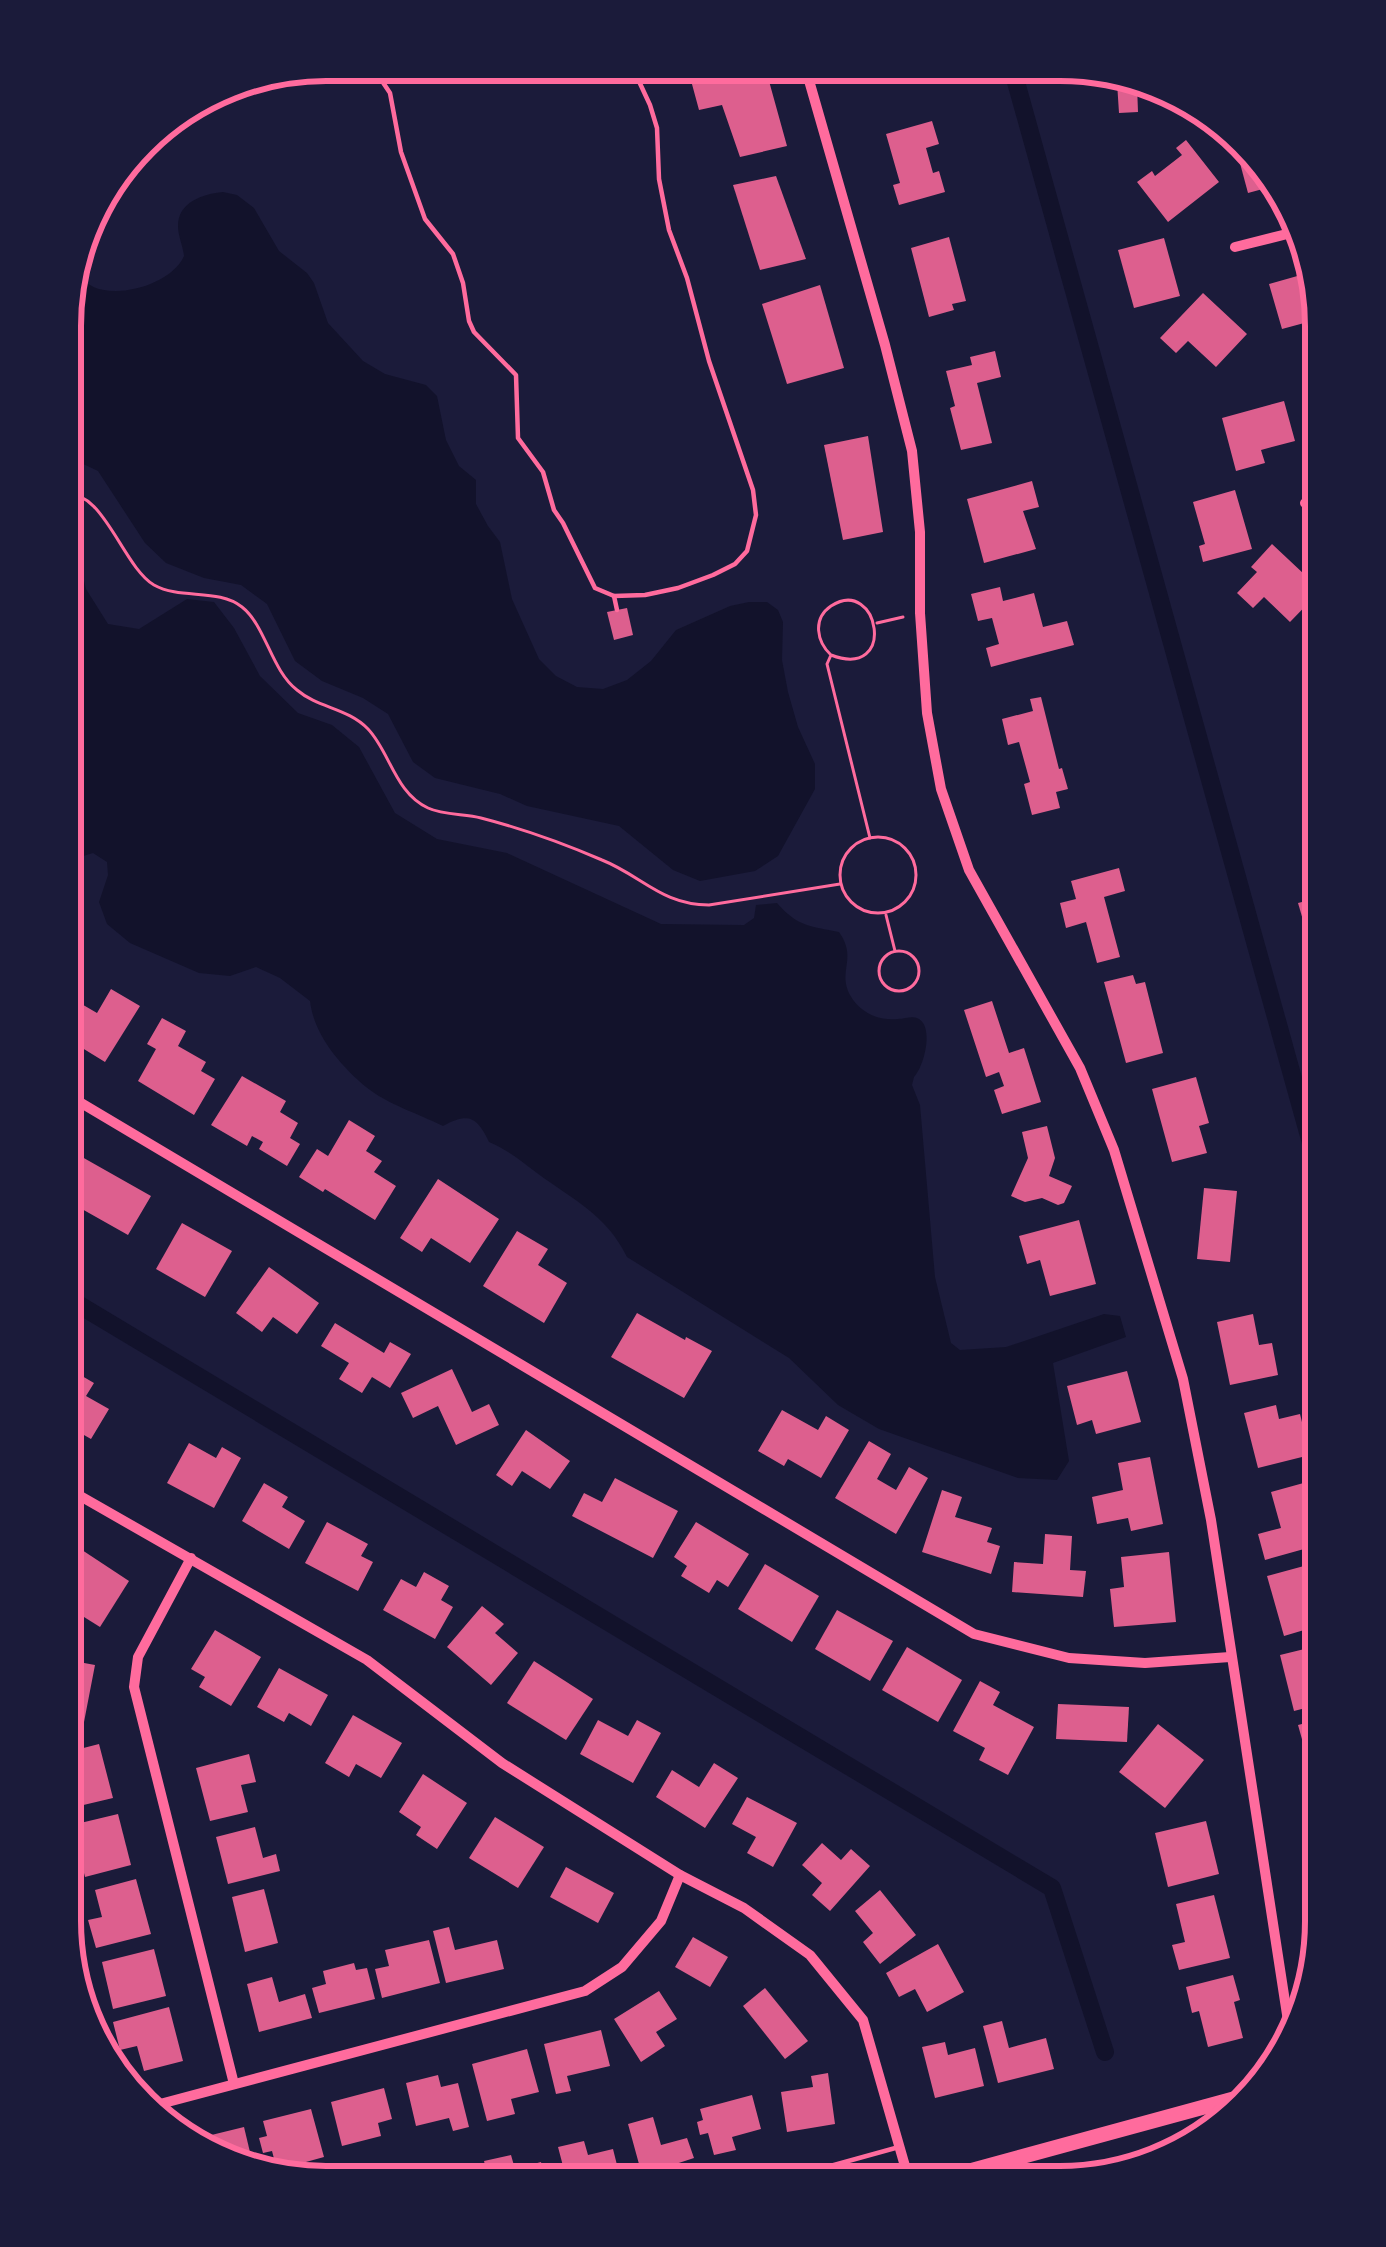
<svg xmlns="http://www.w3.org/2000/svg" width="1386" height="2247" viewBox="0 0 1386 2247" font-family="'Noto Sans',sans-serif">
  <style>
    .water { fill: #12122b }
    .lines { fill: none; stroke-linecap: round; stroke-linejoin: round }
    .canal { stroke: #12122b; stroke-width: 18 }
    .building { fill: #dd5f8e }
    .path { stroke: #ff6b9d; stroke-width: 3 }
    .service { stroke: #ff6b9d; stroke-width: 4.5 }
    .minor { stroke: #ff6b9d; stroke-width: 10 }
    .secondary { stroke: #ff6b9d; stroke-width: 15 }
    .rim { fill: none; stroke: #ff6b9d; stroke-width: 6 }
  </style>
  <rect width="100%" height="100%" fill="#1b1b3a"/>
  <g class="water">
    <path d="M223 192 237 195 254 208 279 251 307 273 314 283 328 323 363 361 385 374 426 385 437 396 446 440 459 466 476 480V504L488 526 500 542 512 599 539 659 556 676 577 687 603 689 627 680 651 661 676 630 730 606 749 602H767L778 610 783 622 782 660 788 692 798 727 815 764V789L778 856 755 871 700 881 673 870 619 826 527 806 500 794 435 778 413 762 388 714 363 698 322 681 295 661 267 604 241 585 204 578 166 563 145 543 98 471 79 462 62 463V292L69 269C80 278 90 288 104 290 130 295 173 281 184 256 183 246 178 236 178 226 178 202 203 194 223 192Z"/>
    <path d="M62 540 77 552 86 589 108 624 139 629 187 599 214 602 234 628 260 676 298 713 332 725 359 747 395 813 437 839 507 853 661 924 744 925 754 918 756 905 777 903C798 927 810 926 839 932 858 959 837 970 850 995 860 1013 879 1021 898 1019 903 1019 913 1016 917 1018 935 1025 924 1067 914 1077L912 1085 920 1105 935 1277 951 1343 960 1350 1006 1347 1104 1314 1120 1316 1126 1337 1053 1363 1069 1461 1057 1480 1018 1478 879 1429 838 1405 789 1358 627 1257C606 1214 573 1200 537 1173 521 1161 508 1150 489 1142 477 1117 469 1112 443 1126 419 1114 387 1104 366 1087 340 1065 314 1035 310 1001L280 978 256 967 230 976 199 973 130 943 107 924 99 902 108 875 107 862 93 853 61 863Z"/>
  </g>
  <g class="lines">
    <g class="canal">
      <path d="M1011 64 1326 1197"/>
      <path d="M61 1294 1052 1888 1105 2052"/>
    </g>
  </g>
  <g class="building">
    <path d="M686 62 764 63 787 146 740 157 722 105 699 110Z"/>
    <path d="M863 63 894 64 896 69 867 77Z"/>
    <path d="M1116 67 1151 84 1137 85 1138 112 1119 113Z"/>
    <path d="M932 121 939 144 926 148 933 173 939 171 945 192 899 205 893 185 900 183 886 134Z"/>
    <path d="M1186 140 1219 182 1168 222 1137 182 1152 171 1155 176 1182 155 1176 148Z"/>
    <path d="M1251 149 1276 183 1277 185 1248 193 1237 152Z"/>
    <path d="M776 176 806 259 760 270 733 185Z"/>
    <path d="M949 237 966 301 952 304 954 310 929 317 911 248Z"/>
    <path d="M1164 238 1180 296 1134 308 1118 250Z"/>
    <path d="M1315 271 1326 326V339L1319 319 1282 329 1269 284Z"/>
    <path d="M820 285 844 368 787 384 762 304Z"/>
    <path d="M1203 293 1247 334 1216 367 1188 341 1176 353 1160 338Z"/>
    <path d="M995 351 1001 377 977 383 992 443 961 450 950 408 955 406 946 371 972 365 970 357Z"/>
    <path d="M1326 395V442L1315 445 1302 402Z"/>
    <path d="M1284 401 1295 441 1261 450 1265 463 1236 471 1222 418Z"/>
    <path d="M868 436 883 532 843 540 824 445Z"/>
    <path d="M1032 481 1039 507 1023 511 1036 549 984 563 967 499Z"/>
    <path d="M1235 490 1252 549 1203 562 1199 546 1205 544 1193 502Z"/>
    <path d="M1272 544 1321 590 1290 622 1264 597 1253 608 1237 593 1257 572 1251 567Z"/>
    <path d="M1000 587 1003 601 1034 593 1043 627 1067 621 1074 645 991 667 986 648 999 644 992 618 978 621 971 594Z"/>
    <path d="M627 608 633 635 614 640 607 612Z"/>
    <path d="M1041 697 1059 769 1062 768 1068 789 1056 792 1060 808 1032 815 1024 784 1030 782 1019 742 1008 745 1002 719 1033 711 1030 699Z"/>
    <path d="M1318 802H1326V868H1315L1314 842H1305V824H1319Z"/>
    <path d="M1119 868 1125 891 1104 897 1120 957 1097 963 1086 922 1066 928 1060 903 1076 899 1071 881Z"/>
    <path d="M1326 896V914L1303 920 1298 903Z"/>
    <path d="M1133 975 1136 984 1145 982 1163 1053 1126 1063 1104 982Z"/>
    <path d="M111 989 140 1006 105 1062 61 1035V992L97 1013Z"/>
    <path d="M992 1001 1009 1053 1024 1048 1041 1102 1002 1114 994 1090 1004 1086 999 1072 986 1077 964 1010Z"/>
    <path d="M162 1018 186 1031 178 1046 206 1062 201 1071 215 1079 194 1115 138 1081 156 1049 147 1044Z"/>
    <path d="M242 1076 286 1101 280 1112 298 1123 290 1138 300 1144 287 1166 259 1149 263 1142 252 1136 247 1146 211 1125Z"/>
    <path d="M1196 1077 1209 1123 1199 1126 1207 1153 1172 1162 1152 1089Z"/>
    <path d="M349 1120 375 1136 366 1151 382 1161 374 1172 396 1186 375 1220 325 1189 323 1192 299 1177 317 1149 328 1156Z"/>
    <path d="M1047 1126 1055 1158 1049 1176 1072 1186 1064 1203 1058 1205 1042 1198 1025 1202 1011 1196 1028 1158 1022 1132Z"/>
    <path d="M82 1157 151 1196 128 1235 73 1204 81 1191 66 1183Z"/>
    <path d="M438 1179 499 1219 470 1263 431 1238 422 1252 400 1238Z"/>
    <path d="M1204 1188 1237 1191 1230 1262 1197 1259Z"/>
    <path d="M1079 1220 1096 1284 1050 1296 1040 1260 1027 1264 1019 1236Z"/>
    <path d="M182 1223 232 1251 205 1297 156 1269Z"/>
    <path d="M517 1231 548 1249 538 1265 567 1283 544 1323 483 1286Z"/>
    <path d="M269 1267 319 1303 297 1334 273 1317 262 1332 236 1313Z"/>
    <path d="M637 1313 685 1340 686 1337 712 1351 684 1398 611 1357Z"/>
    <path d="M1253 1314 1259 1345 1272 1343 1278 1375 1230 1385 1217 1322Z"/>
    <path d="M335 1323 384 1353 390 1342 411 1354 390 1388 372 1377 362 1393 339 1379 349 1363 321 1346Z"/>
    <path d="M70 1369 94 1383 86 1396 109 1409 91 1439 61 1422V1384Z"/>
    <path d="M452 1369 472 1412 489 1404 499 1425 456 1445 438 1406 413 1418 401 1393Z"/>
    <path d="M1127 1371 1141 1422 1096 1434 1092 1420 1077 1425 1067 1386Z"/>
    <path d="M1276 1405 1279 1419 1300 1414 1310 1455 1258 1468 1244 1413Z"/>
    <path d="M782 1410 818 1430 826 1416 849 1430 821 1478 788 1459 784 1466 758 1451Z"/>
    <path d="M526 1430 570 1461 550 1489 522 1471 512 1486 496 1475Z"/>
    <path d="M869 1441 891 1454 877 1479 896 1490 909 1467 928 1478 896 1534 835 1498Z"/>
    <path d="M189 1443 216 1458 222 1447 241 1458 214 1508 167 1483Z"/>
    <path d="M1150 1457 1163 1524 1131 1531 1128 1518 1097 1524 1092 1497 1123 1490 1118 1463Z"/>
    <path d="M615 1478 678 1511 653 1558 572 1516 584 1493 602 1502Z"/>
    <path d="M1318 1479 1325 1505 1312 1509 1322 1544 1265 1560 1258 1534 1281 1528 1271 1492Z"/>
    <path d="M264 1483 288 1497 282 1507 305 1521 289 1549 242 1521Z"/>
    <path d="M942 1490 962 1497 955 1517 992 1528 987 1542 1000 1546 991 1574 922 1552Z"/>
    <path d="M327 1522 368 1544 361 1556 373 1562 358 1591 305 1563Z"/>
    <path d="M696 1522 749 1554 728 1587 717 1580 709 1593 681 1576 687 1566 674 1557Z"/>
    <path d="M1045 1534 1072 1536 1070 1570 1086 1571 1083 1597 1012 1592 1014 1562 1043 1564Z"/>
    <path d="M82 1550 129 1581 100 1627 60 1602V1584Z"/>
    <path d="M1169 1552 1176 1622 1114 1627 1110 1589 1124 1587 1121 1557Z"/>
    <path d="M1326 1560V1585L1311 1589 1321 1625 1284 1636 1267 1576Z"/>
    <path d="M765 1564 819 1596 792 1642 738 1609Z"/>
    <path d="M424 1572 449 1586 441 1600 453 1607 435 1639 383 1610 401 1579 416 1587Z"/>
    <path d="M482 1606 504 1624 495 1633 518 1653 491 1685 447 1647Z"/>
    <path d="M837 1610 893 1641 870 1681 815 1649Z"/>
    <path d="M215 1630 261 1657 231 1706 199 1687 205 1677 191 1669Z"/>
    <path d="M1325 1644V1703L1294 1711 1280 1655Z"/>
    <path d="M907 1647 962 1680 938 1722 882 1690Z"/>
    <path d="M68 1660 95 1665 84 1722 60 1718V1672H65Z"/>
    <path d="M534 1661 593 1699 566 1740 507 1703Z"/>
    <path d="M279 1668 328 1695 311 1726 289 1713 284 1722 257 1707Z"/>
    <path d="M980 1681 1000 1692 993 1705 1034 1727 1008 1775 979 1760 985 1748 953 1731Z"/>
    <path d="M1058 1704 1129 1707 1127 1742 1056 1739Z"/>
    <path d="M353 1715 402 1743 381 1778 356 1764 349 1777 325 1763Z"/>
    <path d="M1325 1718V1770H1324L1320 1754 1307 1757 1298 1725Z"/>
    <path d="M598 1720 628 1736 637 1720 661 1733 633 1783 580 1754Z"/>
    <path d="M1158 1724 1204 1760 1165 1808 1119 1772Z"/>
    <path d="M99 1744 113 1798 75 1807 68 1780 60 1782V1754Z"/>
    <path d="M249 1754 256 1782 241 1785 248 1812 210 1821 196 1768Z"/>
    <path d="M714 1763 738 1778 705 1828 656 1797 672 1770 699 1787Z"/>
    <path d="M423 1774 467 1803 437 1849 416 1835 421 1827 399 1812Z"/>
    <path d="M747 1797 797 1823 773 1867 747 1853 756 1837 732 1824Z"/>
    <path d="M1325 1801V1863L1318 1865 1304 1807Z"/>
    <path d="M118 1814 131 1865 85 1877 72 1825Z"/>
    <path d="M495 1817 544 1847 518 1888 469 1858Z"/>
    <path d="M1206 1821 1219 1874 1168 1887 1155 1833Z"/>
    <path d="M255 1827 263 1858 276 1854 280 1871 228 1884 216 1837Z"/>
    <path d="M822 1843 841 1860 851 1849 870 1866 830 1911 812 1895 822 1883 802 1865Z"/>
    <path d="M566 1867 614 1893 598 1923 550 1897Z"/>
    <path d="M136 1879 151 1934 96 1948 88 1920 102 1917 95 1890Z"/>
    <path d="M264 1889 278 1943 245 1952 232 1897Z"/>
    <path d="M880 1890 916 1935 880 1964 863 1942 873 1933 855 1911Z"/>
    <path d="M1214 1895 1230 1958 1179 1970 1172 1945 1185 1942 1176 1904Z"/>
    <path d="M449 1927 455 1950 497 1940 504 1969 446 1983 433 1931Z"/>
    <path d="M693 1937 728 1957 710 1987 675 1967Z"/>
    <path d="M429 1940 440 1983 382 1998 375 1969 389 1966 385 1950Z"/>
    <path d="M938 1944 964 1992 927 2012 915 1989 899 1997 886 1973Z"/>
    <path d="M154 1949 166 1996 113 2009 102 1962Z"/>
    <path d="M354 1963 356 1970 367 1968 375 1999 319 2013 312 1988 326 1984 323 1971Z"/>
    <path d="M1233 1975 1240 2000 1234 2002 1243 2038 1208 2047 1199 2011 1192 2013 1186 1987Z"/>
    <path d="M272 1977 279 2002 305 1994 312 2018 259 2032 247 1984Z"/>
    <path d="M765 1988 808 2041 785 2059 743 2006Z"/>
    <path d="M659 1991 677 2019 656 2032 665 2046 641 2062 614 2019Z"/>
    <path d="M169 2007 183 2061 144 2071 137 2046 120 2050 113 2022Z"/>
    <path d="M1002 2021 1009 2048 1046 2038 1054 2069 998 2083 983 2026Z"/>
    <path d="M601 2030 610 2066 567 2076 571 2091 556 2094 544 2044Z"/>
    <path d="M945 2042 948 2055 975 2048 984 2086 935 2098 922 2047Z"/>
    <path d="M527 2049 539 2092 511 2099 515 2114 487 2121 472 2064Z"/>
    <path d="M828 2073 835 2124 787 2132 781 2092 813 2087 811 2076Z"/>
    <path d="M438 2075 441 2087 458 2083 469 2127 453 2131 449 2118 416 2126 406 2083Z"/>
    <path d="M384 2088 392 2119 378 2123 381 2136 342 2146 331 2102Z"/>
    <path d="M752 2095 761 2129 732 2137 736 2150 714 2155 708 2133 700 2135 697 2122 703 2120 700 2109Z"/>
    <path d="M311 2109 324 2157 277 2170 272 2151 263 2153 259 2138 267 2136 263 2121Z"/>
    <path d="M653 2117 661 2145 687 2138 694 2158 642 2175 628 2124Z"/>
    <path d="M244 2127 254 2169 187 2141Z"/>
    <path d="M584 2141 588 2155 613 2149 621 2181 601 2186 568 2185 558 2147Z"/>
    <path d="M511 2155 515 2169 541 2162 546 2185H490L484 2161Z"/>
  </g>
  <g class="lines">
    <g class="path">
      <path d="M62 494C103 486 122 566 154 585 181 600 218 588 242 607 266 626 271 670 297 690 318 708 348 708 368 729 390 752 395 793 428 808 443 815 464 814 481 818 520 828 565 844 602 860 642 876 662 905 709 905L840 884"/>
      <path d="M877 623 903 617"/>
      <path d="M831 655C898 681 879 575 831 606 812 619 817 642 831 655L827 664 870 838"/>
      <circle cx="878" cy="875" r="38"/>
      <path d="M886 915 895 951"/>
      <circle cx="899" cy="971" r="20"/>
    </g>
    <g class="service">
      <path d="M353 60 380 78 390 93 401 152 425 219 453 254 463 283 469 321 474 332 516 375 518 438 543 472 554 510 563 523 595 588 614 596 645 595 678 588 713 575 735 564 747 551 756 515 753 490 709 361 687 278 669 230 659 179 657 128 650 105 630 62"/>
      <path d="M614 596 617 610"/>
      <path d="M758 2186 899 2147"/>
    </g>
    <g class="minor">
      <path d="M804 63 885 345 912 451 920 532V613L927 713 941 789 969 870 1080 1068 1114 1150 1183 1379 1211 1520 1290 2034"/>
      <path d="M1235 247 1307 229"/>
      <path d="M1305 503 1326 498"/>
      <path d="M61 1091 974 1634 1069 1658 1145 1663 1230 1657"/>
      <path d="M61 1485 367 1660 502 1763 680 1875 744 1908 810 1955 863 2020 911 2187"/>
      <path d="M191 1558 138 1657 134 1687 234 2084"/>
      <path d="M145 2108 585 1991 622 1967 661 1921 680 1875"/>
    </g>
    <g class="secondary">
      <path d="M911 2187 1259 2092"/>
      <path d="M1040 2187 1183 2150"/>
    </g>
  </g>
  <path d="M0 0H1386V2247H0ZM326 81H1060A245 245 0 0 1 1305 326V1921A245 245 0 0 1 1060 2166H326A245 245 0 0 1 81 1921V326A245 245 0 0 1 326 81Z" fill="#1b1b3a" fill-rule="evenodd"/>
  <path class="rim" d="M326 81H1060A245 245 0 0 1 1305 326V1921A245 245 0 0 1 1060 2166H326A245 245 0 0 1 81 1921V326A245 245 0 0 1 326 81Z"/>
</svg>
